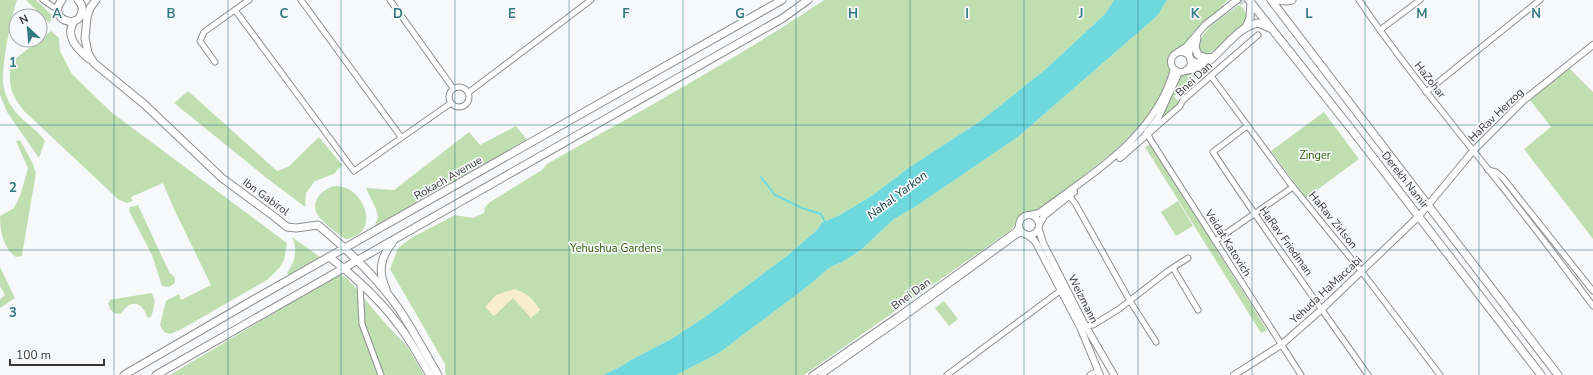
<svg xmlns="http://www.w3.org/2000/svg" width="1593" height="375" viewBox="0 0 1593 375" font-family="'Nunito Sans',sans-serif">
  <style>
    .green { fill: #bfdfb1 }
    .sand { fill: #f8eec9 }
    .water { fill: #6fd8dd }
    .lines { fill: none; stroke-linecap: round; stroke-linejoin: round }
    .stream { stroke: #6fd8dd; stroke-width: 2 }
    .tertiary-tunnel { stroke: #d1d2d4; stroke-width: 6; stroke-dasharray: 6 3; stroke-linecap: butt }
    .minor-casing { stroke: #8e8f91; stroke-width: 7 }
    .tertiary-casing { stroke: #8e8f91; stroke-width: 8 }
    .secondary-casing { stroke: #8e8f91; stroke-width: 9 }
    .minor { stroke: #fff; stroke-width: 5 }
    .tertiary { stroke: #fff; stroke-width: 6 }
    .secondary { stroke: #fff; stroke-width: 7 }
    .grid { fill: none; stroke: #317980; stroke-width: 1; stroke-opacity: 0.55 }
    .labels { text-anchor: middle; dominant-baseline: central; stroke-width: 3.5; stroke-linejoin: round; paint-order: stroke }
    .street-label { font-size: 11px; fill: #39393a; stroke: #f7f8fa }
    .park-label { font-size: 11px; fill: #2e6207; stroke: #f7f8fa }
    .water-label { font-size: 12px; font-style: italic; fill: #053a3c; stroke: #f7f8fa }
    .grid-label { font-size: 13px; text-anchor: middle; font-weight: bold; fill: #317980; stroke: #f7f8fa; stroke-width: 3.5; stroke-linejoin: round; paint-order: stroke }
  </style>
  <rect width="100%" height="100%" fill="#f7f8fa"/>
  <g class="green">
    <path d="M0 0H17C11 18 0 70 4 88 6 96 9 104 14 110 23 122 37 129 45 141L39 158 7 112 0 95Z"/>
    <path d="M26 0H36L54 17 49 23Z"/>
    <path d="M824 0H1114L1105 14 1047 68 982 120 907 169 873 195 838 216 821 223 818 229 788 255 705 317 673 338 631 360 618 368 603 375H446L445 372V364L390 269 398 248 411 238 455 215 473 218 484 213 485 207 490 202 542 170 547 164C640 111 735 60 824 0Z"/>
    <path d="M1167 0H1228L1181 47C1162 58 1172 58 1170 74 1168 83 1162 94 1157 102 1135 139 1098 164 1065 190 1056 196 1047 205 1038 210 1033 212 1027 212 1023 213L1011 230 804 375H676L719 353 808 286 829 268 842 262 861 250 894 219 918 205 1019 136 1157 16Z"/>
    <path d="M1239 5C1245 9 1248 15 1246 22 1235 32 1217 53 1202 55L1198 47C1201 29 1225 16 1239 5Z"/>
    <path d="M51 31 59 38 60 51 72 74 111 112 287 243 284 260 280 267 267 280 180 330 170 334 164 332 160 325 166 301 179 294 181 300 211 285 174 209 163 183 131 197 133 201 127 203 119 200 24 111C10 93 8 84 11 62Z"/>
    <path d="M1569 68 1593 92V239L1524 149 1551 127 1530 100Z"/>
    <path d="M1201 73 1174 96 1180 103 1158 123 1174 93 1180 74Z"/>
    <path d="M188 91 277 171 288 167 319 137 342 165 334 174 315 181 306 193 305 207 268 179 174 103Z"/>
    <path d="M1324 112 1359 159 1306 198 1271 151Z"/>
    <path d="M516 126 528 141 373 230 378 217 376 209 366 188 394 190 469 132 480 145Z"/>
    <path d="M20 140 33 164 36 173 23 249 22 256 16 257C3 248 0 231 0 216L14 208 20 196 28 168 16 141Z"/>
    <path d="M1151 144 1267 330 1261 333 1145 147Z"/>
    <path d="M334 186C340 186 345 187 350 190 364 198 375 225 357 235 353 237 350 239 345 239 338 233 329 228 323 221 307 207 318 191 334 186Z"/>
    <path d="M1178 201 1193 226 1176 236 1161 212Z"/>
    <path d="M138 205 170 274 173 275 175 279V283L169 287 162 286 152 255 129 211 130 207Z"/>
    <path d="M292 237 320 257 288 275 287 273C295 262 298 250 292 237Z"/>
    <path d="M0 267 15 298 0 308V299L5 295 0 286Z"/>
    <path d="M341 275 347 278 385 323 407 346 424 375H170L336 276Z"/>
    <path d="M151 293C157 299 154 311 150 318L147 317C143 302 130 298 121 314L114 313 110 309 108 303 110 302 109 300Z"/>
    <path d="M944 301 958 319 949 326 935 308Z"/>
  </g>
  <path class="sand" d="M514 289C526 292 533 299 540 310L531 318 513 298 494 316 485 307 496 295Z"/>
  <path class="water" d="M1114 0H1167L1157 16 1019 136 918 205 894 219 861 250 842 262 829 268 808 286 719 353 676 375H603L618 368 631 360 673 338 705 317 788 255 818 229 821 223 838 216 873 195 907 169 982 120 1047 68 1105 14Z"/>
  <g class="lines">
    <path class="stream" d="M761 177 775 195 802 208 821 214 826 224"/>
    <path class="tertiary-tunnel" d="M1239 3 1244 0"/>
    <g class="minor-casing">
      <g id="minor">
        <path d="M43 0 58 10"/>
        <path d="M301 0 401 137"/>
        <path d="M390 0 453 88"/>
        <path d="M1359 0C1399 59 1444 114 1488 169 1524 214 1559 260 1593 306"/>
        <path d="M235 10 354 171 451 103"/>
        <path d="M1380 30 1420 0"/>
        <path d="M215 62 200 41 204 32 249 0"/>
        <path d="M1211 76 1289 182 1362 272 1440 375"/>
        <circle cx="459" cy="97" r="10"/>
        <path d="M469 92 591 0"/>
        <path d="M1426 92 1540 0"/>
        <path d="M1247 126 1213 152C1263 228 1316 301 1368 375"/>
        <path d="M1147 131 1150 139 1301 375"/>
        <path d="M1149 133 1180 106 1183 100 1258 35"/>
        <path d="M1488 170 1496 172 1503 178 1593 291"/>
        <path d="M1069 196 1075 203 1130 301 1156 342"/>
        <path d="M1215 241 1293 187"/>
        <path d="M1173 268 1198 310"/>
        <path d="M360 284 362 324 381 375"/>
        <path d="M1083 326 1093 325 1119 309 1168 271 1188 258"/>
        <path d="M812 375 898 316 1016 231 1019 225"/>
        <path d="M821 375 900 320 1018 234 1024 233"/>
        <path d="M947 375 1060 291"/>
        <path d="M1090 375 1097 371"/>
      </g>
    </g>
    <g class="tertiary-casing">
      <g id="tertiary">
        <circle cx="1181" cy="62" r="10"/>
        <path d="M1178 52 1186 47 1205 25 1237 0"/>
        <path d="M1189 55 1190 48 1194 42"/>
        <path d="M1120 158 1144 137 1158 118 1179 72"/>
        <circle cx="1029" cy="225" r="10"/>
        <path d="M1030 215 1039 213C1091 174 1156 137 1174 69"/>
        <path d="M1040 223 1044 216 1074 192"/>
        <path d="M1039 230 1043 243 1085 325 1114 375"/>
        <path d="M1027 235 1034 240 1037 245 1080 327 1100 375"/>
        <path d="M1234 375 1281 345 1322 309 1419 216 1473 151 1523 101 1593 45"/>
      </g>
    </g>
    <g class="secondary-casing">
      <g id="secondary">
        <path d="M62 0C46 18 79 32 82 11 83 7 81 3 78 0"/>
        <path d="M96 0 90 8 87 17 85 38 88 53 94 63 144 104 222 178 276 218 287 227 296 228 318 225C348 250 377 277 399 309 413 330 425 353 438 375"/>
        <path d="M1249 0 1355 134 1541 375"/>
        <path d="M1271 0 1558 375"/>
        <path d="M1275 0 1286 1 1292 0"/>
        <path d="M74 21C64 37 78 49 89 59"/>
        <path d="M1246 27 1250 18 1251 3"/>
        <path d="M1197 38 1195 47 1198 55 1207 58 1213 57"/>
        <path d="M1191 61 1197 63 1207 60"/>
        <path d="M1187 70C1217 68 1229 29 1258 23L1270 28"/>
        <path d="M329 257C352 274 380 300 397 323 410 339 419 357 430 375"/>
        <path d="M386 289C378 272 380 258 392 243"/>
        <path d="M124 375 253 300 782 0"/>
        <path d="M156 375 783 18 808 0"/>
      </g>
    </g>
    <use href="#minor" class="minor"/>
    <use href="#tertiary" class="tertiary"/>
    <use href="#secondary" class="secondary"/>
  </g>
  <path class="grid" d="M114 0V375M228 0V375M341 0V375M455 0V375M569 0V375M683 0V375M796 0V375M910 0V375M1024 0V375M1138 0V375M1252 0V375M1365 0V375M1479 0V375M0 125H1593M0 250H1593"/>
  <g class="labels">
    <g class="street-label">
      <text transform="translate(1194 79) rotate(-43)">Bnei Dan</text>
      <text transform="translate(1430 80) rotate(52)">HaZohar</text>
      <text transform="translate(1496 115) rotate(-44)">HaRav Herzog</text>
      <text transform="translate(448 178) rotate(-30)">Rokach Avenue</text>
      <text transform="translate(1405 180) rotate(52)">Derekh Namir</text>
      <text transform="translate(266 197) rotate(36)">Ibn Gabirol</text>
      <text transform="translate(1333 220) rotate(51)">HaRav Zirlson</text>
      <text transform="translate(1286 241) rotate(54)">HaRav Friedman</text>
      <text transform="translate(1228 243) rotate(58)">Veidat Katovich</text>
      <text transform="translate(1326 290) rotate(-43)">Yehuda HaMaccabi</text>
      <text transform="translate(911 294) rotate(-36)">Bnei Dan</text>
      <text transform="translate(1083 299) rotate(63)">Weizmann</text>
    </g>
    <g class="park-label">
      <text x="1315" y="155">Zinger</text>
      <text x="616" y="248">Yehushua Gardens</text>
    </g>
    <g class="water-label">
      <text transform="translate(897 195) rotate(-37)">Nahal Yarkon</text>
    </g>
  </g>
  <g class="grid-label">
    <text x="57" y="18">A</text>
    <text x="171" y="18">B</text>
    <text x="284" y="18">C</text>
    <text x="398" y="18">D</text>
    <text x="512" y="18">E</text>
    <text x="626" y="18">F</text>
    <text x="740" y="18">G</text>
    <text x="853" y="18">H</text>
    <text x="967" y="18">I</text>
    <text x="1081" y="18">J</text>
    <text x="1195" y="18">K</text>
    <text x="1309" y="18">L</text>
    <text x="1422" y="18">M</text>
    <text x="1536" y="18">N</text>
    <text x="13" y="67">1</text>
    <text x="13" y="192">2</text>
    <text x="13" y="317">3</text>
  </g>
  <g transform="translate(28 28) rotate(334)"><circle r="19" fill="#f7f8fa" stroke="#abacad"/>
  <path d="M0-3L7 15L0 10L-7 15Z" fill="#317980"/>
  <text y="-6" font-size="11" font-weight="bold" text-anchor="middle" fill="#39393a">N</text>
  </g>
  <path d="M10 359v6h94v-6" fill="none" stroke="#39393a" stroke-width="2"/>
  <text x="16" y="359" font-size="12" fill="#39393a" stroke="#f7f8fa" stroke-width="3" paint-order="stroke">100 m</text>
</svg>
